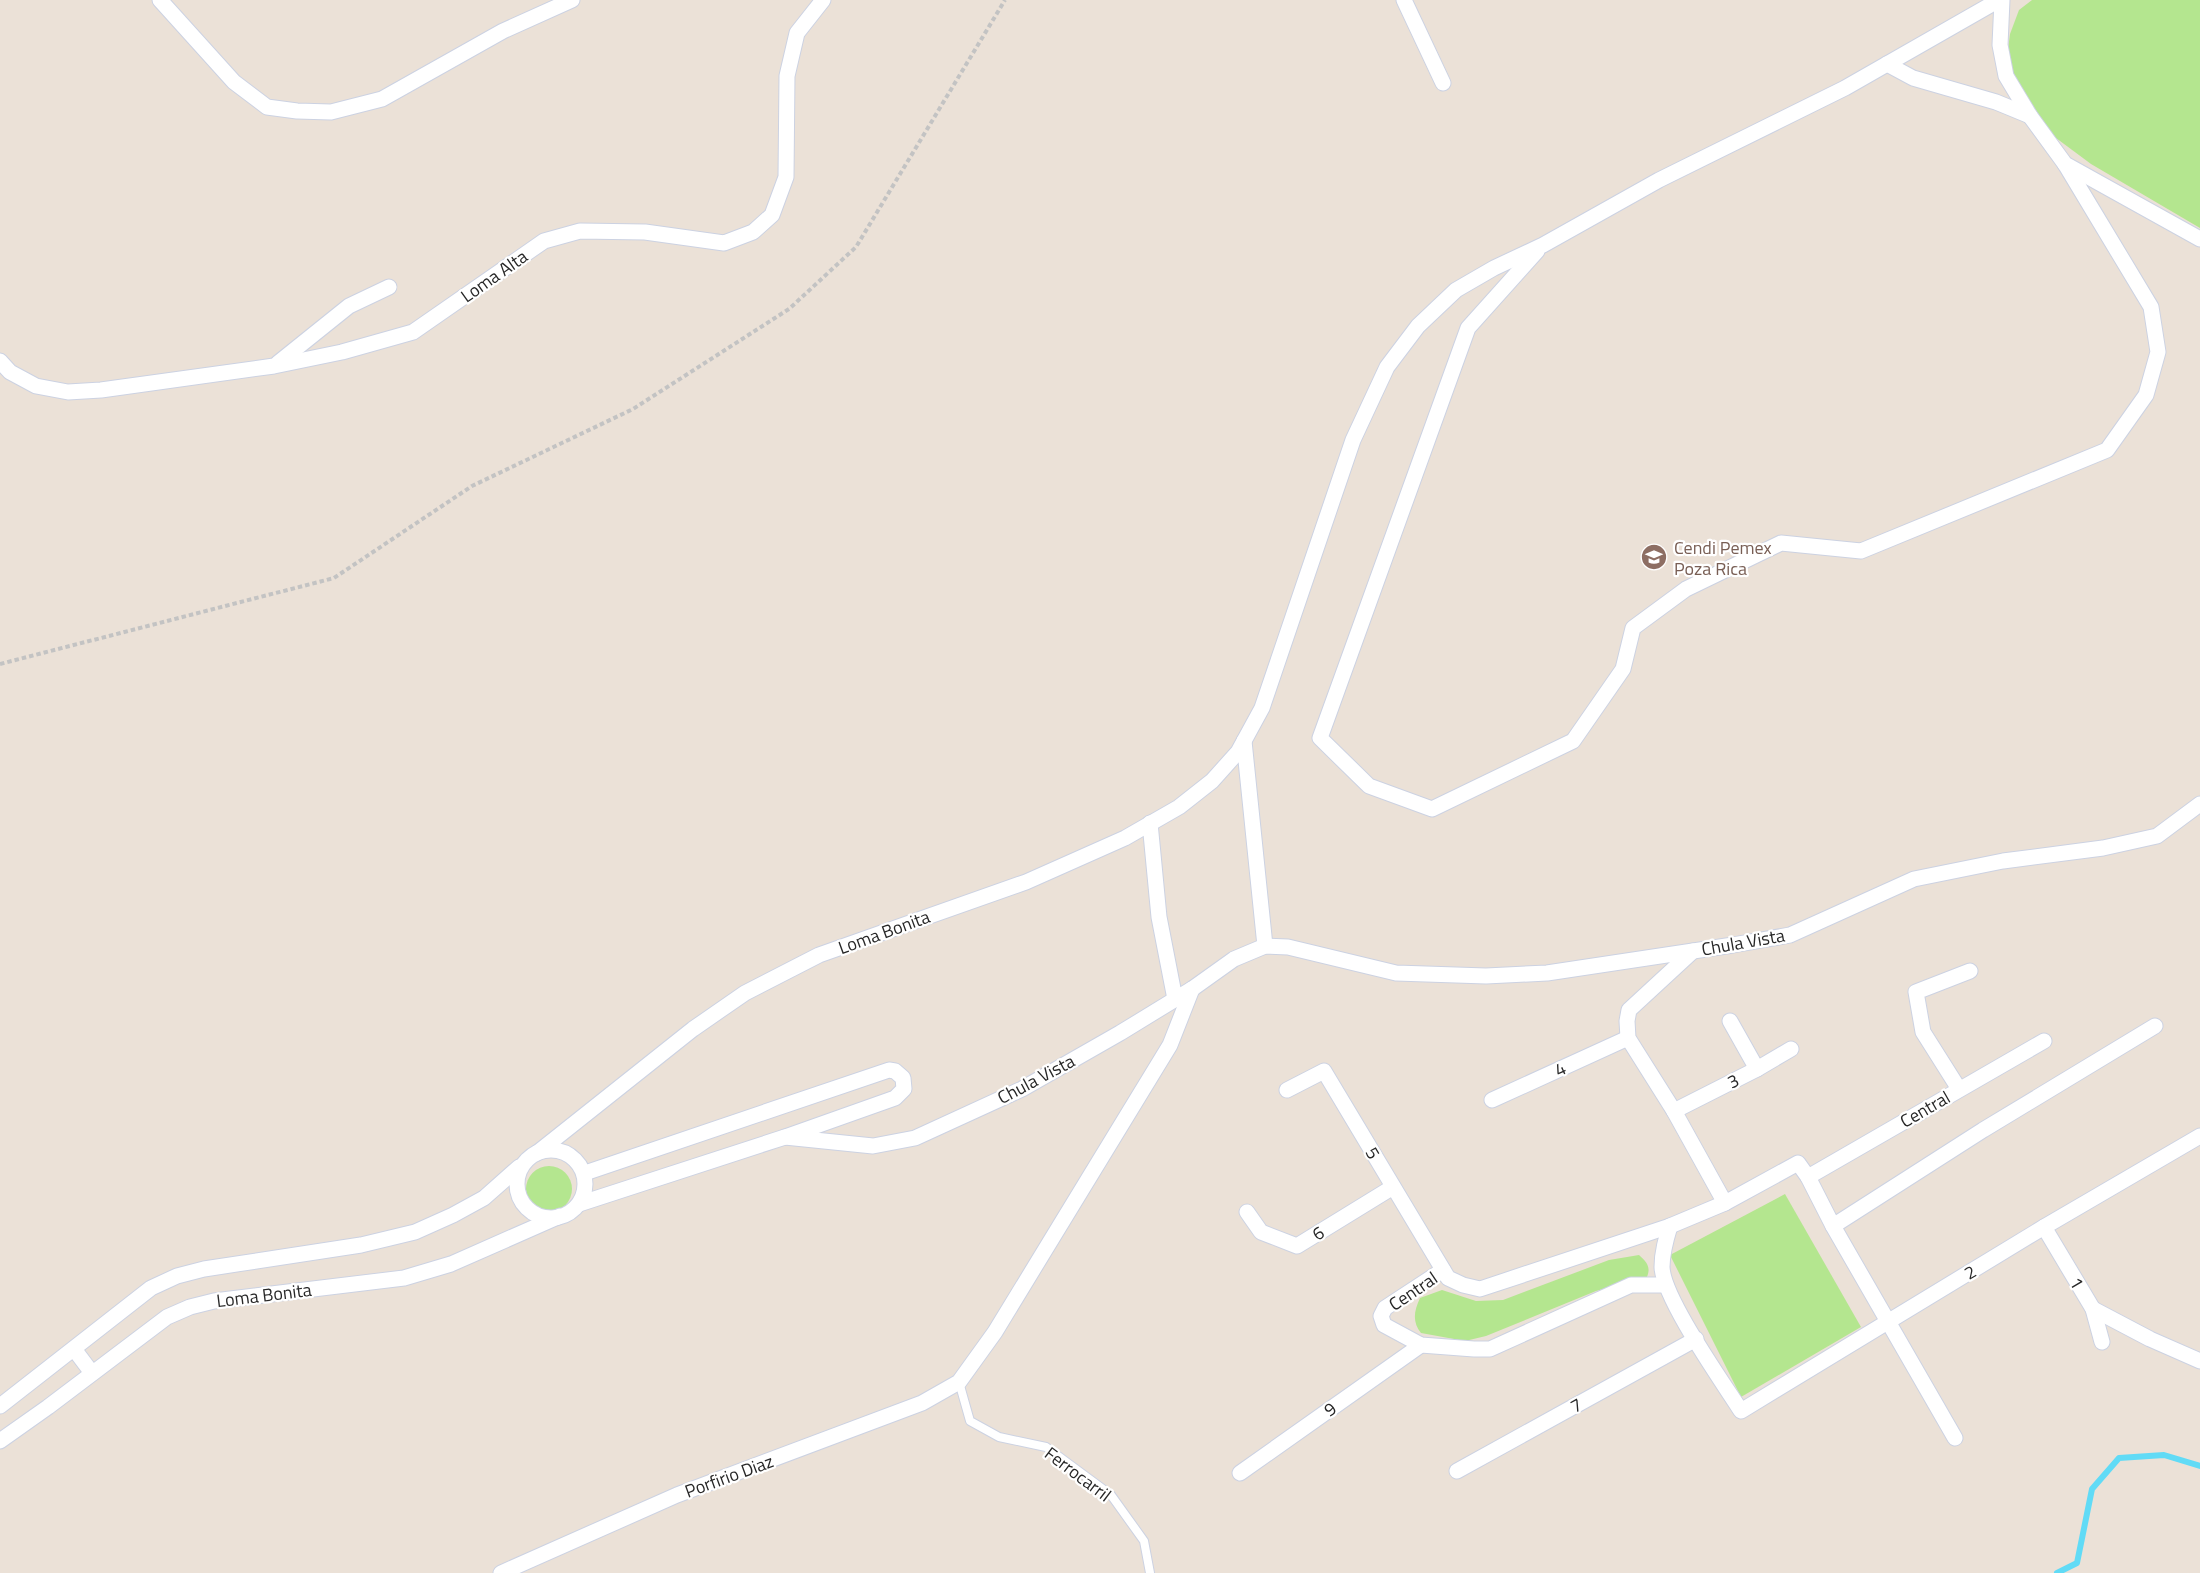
<svg xmlns="http://www.w3.org/2000/svg" width="2200" height="1573" viewBox="0 0 2200 1573" font-family="'Titillium Web',sans-serif">
  <style>
    .green { fill: #b4e68f }
    .lines { fill: none; stroke-linecap: round; stroke-linejoin: round }
    .stream { stroke: #61dbf6; stroke-width: 6 }
    .lane-casing { stroke: #ccd2e2; stroke-width: 10 }
    .street-casing { stroke: #ccd2e2; stroke-width: 17 }
    .path { stroke: #c3c3c3; stroke-width: 4; stroke-dasharray: 4.5 3; stroke-linecap: butt }
    .lane { stroke: #fff; stroke-width: 8 }
    .street { stroke: #fff; stroke-width: 15 }
    .labels { text-anchor: middle; dominant-baseline: central; stroke-width: 4.5; stroke-linejoin: round; paint-order: stroke }
    .street-label { font-size: 18px; fill: #272727; stroke: #fff }
    .education-label { font-size: 18px; fill: #785e54; stroke: #fff; text-anchor: start }
  </style>
  <rect width="100%" height="100%" fill="#ebe1d7"/>
  <g class="green">
    <path d="M2032 0H2200V228L2091 164 2056 138 2026 105 2012 86 2007 57 2010 34 2019 10Z"/>
    <circle cx="549" cy="1189" r="23"/>
    <path d="M1785 1194 1861 1327 1741 1397 1670 1255Z"/>
    <path d="M1639 1255C1647 1262 1651 1267 1647 1277L1596 1291 1486 1336 1465 1341 1421 1333C1412 1322 1414 1311 1420 1298L1442 1290 1476 1301 1503 1300 1609 1260Z"/>
  </g>
  <g class="lines">
    <path class="stream" d="M2057 1573 2077 1563 2092 1489 2119 1458 2164 1455 2200 1466"/>
    <g class="lane-casing">
      <path id="lane" d="M959 1382 970 1421 999 1437 1046 1447 1111 1495 1144 1541 1150 1573"/>
    </g>
    <g class="street-casing">
      <g id="street">
        <path d="M160 0 234 82 267 107 297 111 331 112 382 99 503 31 572 0"/>
        <path d="M1404 0 1443 83"/>
        <path d="M2002 0 2000 45 2006 76 2030 116 2065 164 2200 239"/>
        <path d="M1887 64 1913 78 1996 102 2030 116"/>
        <path d="M1537 251 1468 328 1320 738 1369 786 1432 809 1573 741 1623 669 1633 628 1686 589 1781 543 1861 551 2107 450 2146 395 2158 352 2151 307 2065 164"/>
        <path d="M0 361 10 372 36 386 68 392 101 390 274 366 342 352 413 332 544 241 580 231 645 232 724 243 753 232 772 215 786 177 787 76 797 33 823 0"/>
        <path d="M278 363 349 306 389 287"/>
        <path d="M1244 741 1265 946"/>
        <path d="M1150 823 1159 917 1175 999"/>
        <path d="M1693 951 1629 1010 1627 1021 1628 1038 1674 1111 1725 1203"/>
        <path d="M1730 1021 1757 1069"/>
        <path d="M1959 1089 1923 1032 1916 992 1970 971"/>
        <path d="M1287 1090 1324 1071 1448 1278 1463 1285 1480 1289 1670 1226 1725 1203 1798 1163 1808 1177 1833 1226 1955 1438"/>
        <path d="M1492 1100 1628 1038"/>
        <path d="M1674 1111 1757 1069 1791 1049"/>
        <path d="M785 1137 873 1146 915 1138 1022 1089 1120 1033 1192 989 1234 959 1265 946 1288 947 1396 973 1486 976 1547 973 1733 945 1790 935 1914 879 2003 861 2103 848 2157 836 2200 804"/>
        <circle cx="551" cy="1184" r="34"/>
        <path d="M537 1153 693 1029 745 993 819 955 1026 882 1125 838 1179 807 1212 781 1238 752 1262 708 1353 440 1387 367 1418 326 1456 290 1494 268 1543 245 1659 180 1845 88 1999 0"/>
        <path d="M1808 1177 2044 1041"/>
        <path d="M579 1204 785 1137 895 1098 904 1089 903 1078 895 1071 889 1070 585 1173"/>
        <path d="M1247 1212 1261 1232 1297 1246 1393 1187"/>
        <path d="M1670 1226C1666 1239 1662 1252 1662 1267 1663 1298 1722 1381 1741 1411L2044 1227 2200 1136"/>
        <path d="M1833 1226 1983 1130 2155 1026"/>
        <path d="M2044 1227 2093 1309 2102 1342"/>
        <path d="M1443 1270 1385 1308 1381 1316 1384 1325 1421 1345 1474 1349H1490L1631 1285H1666"/>
        <path d="M2093 1309 2150 1339 2200 1361"/>
        <path d="M74 1349 92 1373"/>
        <path d="M0 1406 151 1288 177 1276 204 1269 361 1245 415 1232 453 1215 484 1198 519 1167"/>
        <path d="M0 1441 48 1407 167 1317 190 1307 214 1301 404 1278 451 1264 560 1216"/>
        <path d="M1457 1471 1696 1339"/>
        <path d="M1240 1473 1421 1345"/>
        <path d="M501 1573 677 1495 922 1403 959 1382 995 1332 1170 1045 1192 989"/>
      </g>
    </g>
    <path class="path" d="M0 664 334 578 472 486 633 409 789 309 856 247 1005 0"/>
    <use href="#lane" class="lane"/>
    <use href="#street" class="street"/>
  </g>
  <defs>
    <g id="school-disc" transform="scale(1.35)"><circle r="9.5" fill="#8d6e63" stroke="#fff"/><path d="M0-5L7-2L0 1L-7-2ZM-4 1L0 2.5L4 1V4Q0 6-4 4Z" fill="#fff"/></g>
  </defs>
  <g fill-rule="evenodd">
    <use href="#school-disc" x="1654" y="557"/>
  </g>
  <g class="labels">
    <g class="street-label">
      <text transform="translate(494 276) rotate(-35)">Loma Alta</text>
      <text transform="translate(884 932) rotate(-20)">Loma Bonita</text>
      <text transform="translate(1743 942) rotate(-10)">Chula Vista</text>
      <text transform="translate(1560 1069) rotate(-25)">4</text>
      <text transform="translate(1036 1079) rotate(-28)">Chula Vista</text>
      <text transform="translate(1733 1081) rotate(-27)">3</text>
      <text transform="translate(1925 1109) rotate(-30)">Central</text>
      <text transform="translate(1373 1153) rotate(59)">5</text>
      <text transform="translate(1318 1233) rotate(-32)">6</text>
      <text transform="translate(1970 1272) rotate(-31)">2</text>
      <text transform="translate(2077 1283) rotate(59)">1</text>
      <text transform="translate(1413 1291) rotate(-34)">Central</text>
      <text transform="translate(264 1295) rotate(-7)">Loma Bonita</text>
      <text transform="translate(1576 1405) rotate(-29)">7</text>
      <text transform="translate(1330 1409) rotate(-35)">9</text>
      <text transform="translate(1078 1474) rotate(37)">Ferrocarril</text>
      <text transform="translate(729 1476) rotate(-20)">Porfirio Diaz</text>
    </g>
    <g class="education-label">
      <text x="1674" y="547">Cendi Pemex<tspan x="1674" dy="21">Poza Rica</tspan></text>
    </g>
  </g>
</svg>
